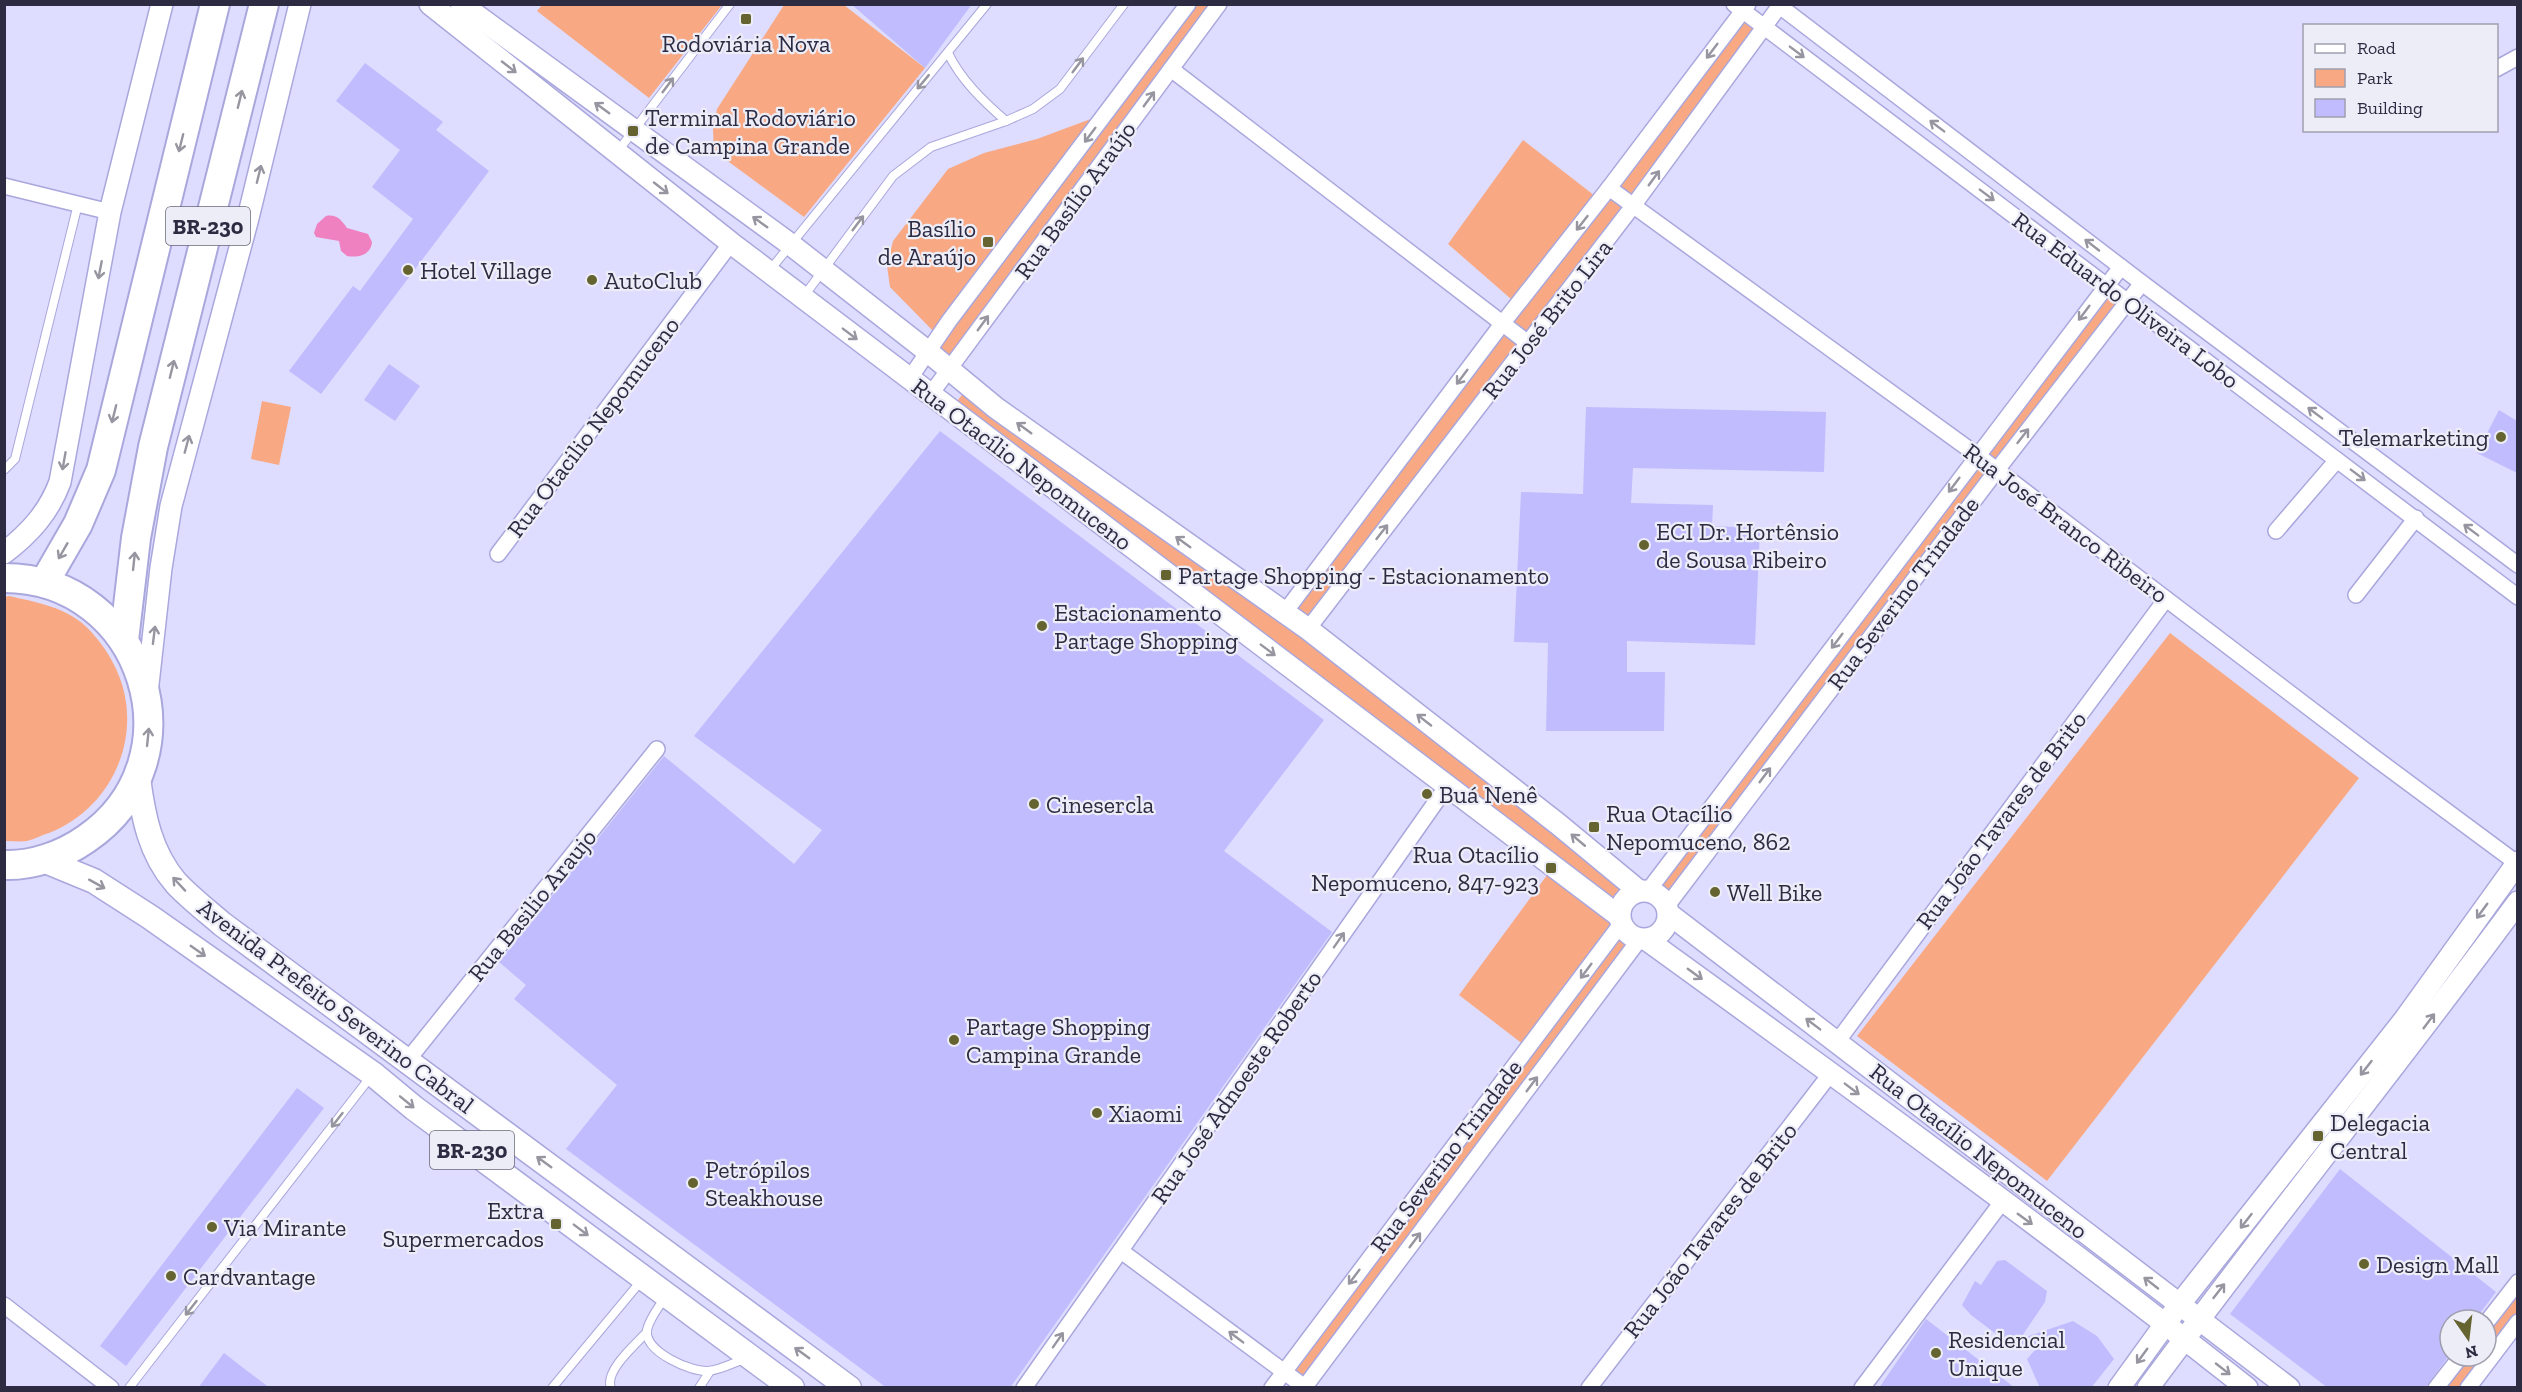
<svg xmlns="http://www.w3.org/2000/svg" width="2522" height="1392" viewBox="0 0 2522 1392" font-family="'Zilla Slab',serif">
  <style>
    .green { fill: #f8a984 }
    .water { fill: #f081c0 }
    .building { fill: #c0bcfe }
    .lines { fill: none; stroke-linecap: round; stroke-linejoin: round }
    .lane-casing { stroke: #a9a7dc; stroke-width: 10 }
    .street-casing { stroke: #a9a7dc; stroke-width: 18 }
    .secondary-casing { stroke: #a9a7dc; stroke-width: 24 }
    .primary-casing { stroke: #a9a7dc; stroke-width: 27 }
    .highway-casing { stroke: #a9a7dc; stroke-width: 32 }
    .lane { stroke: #fff; stroke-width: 8 }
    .street { stroke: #fff; stroke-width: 15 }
    .secondary { stroke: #fff; stroke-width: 21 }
    .primary { stroke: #fff; stroke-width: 24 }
    .highway { stroke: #fff; stroke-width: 28 }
    .oneway { stroke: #9695a0 }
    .poi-dot { fill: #656330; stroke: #ededf8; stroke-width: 2 }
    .labels { text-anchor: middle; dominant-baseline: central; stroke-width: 4.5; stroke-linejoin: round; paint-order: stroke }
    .shield { fill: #ededf8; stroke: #676578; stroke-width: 1.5 }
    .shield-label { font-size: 22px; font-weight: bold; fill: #2d2b41 }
    .poi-label { font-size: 24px; fill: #2d2b41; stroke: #ededf8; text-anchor: start }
    .street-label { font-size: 24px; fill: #2d2b41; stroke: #ededf8 }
  </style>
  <rect width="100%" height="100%" fill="#deddff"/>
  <g class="green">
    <path d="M542 5 722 4V5L649 98 537 11Z"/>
    <path d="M784 5H844L925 68 804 217 714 151 713 130 717 109Z"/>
    <path d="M1194 5H1215L949 360 933 351Z"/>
    <path d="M1741 19 1756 29 1633 199 1616 187Z"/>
    <path d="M1096 117 934 332 890 287 887 266 893 241 948 169 984 153 1037 139Z"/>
    <path d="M1523 140 1595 196 1511 299 1448 244Z"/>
    <path d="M1611 195 1630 211 1527 335 1509 322Z"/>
    <path d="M2105 289 2123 302 1996 460 1984 451Z"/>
    <path d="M1501 331 1520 345 1305 624 1288 613Z"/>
    <path d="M965 391 1310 644 1633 889 1623 898 1617 911 954 405Z"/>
    <path d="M262 401 291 407 279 465 251 459Z"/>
    <path d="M1976 465 1988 473 1669 895 1658 888Z"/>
    <path d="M9 596C35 602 61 606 82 623 97 636 109 653 117 671 145 734 113 808 49 833 42 835 35 839 27 841 20 842 12 841 5 841L4 597Z"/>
    <path d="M2170 633 2359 778 2047 1181 1857 1036Z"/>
    <path d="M1550 871 1617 918 1524 1045 1459 995Z"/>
    <path d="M1621 927 1631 938 1637 940 1303 1383 1289 1372Z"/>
    <path d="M2517 1290V1314L2462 1387 2442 1388 2467 1356H2486V1331Z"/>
  </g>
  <path class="water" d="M326 216C337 214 341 220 347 228L368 234 372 242C371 255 358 258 347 256L341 251 339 241 316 237 314 233 317 224Z"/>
  <g class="building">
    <path d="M851 4H972L925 68Z"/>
    <path d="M365 63 443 122 436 130 489 171 321 394 289 371 353 286 360 291 413 219 372 187 400 150 336 101Z"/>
    <path d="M389 364 420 386 395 421 364 400Z"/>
    <path d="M1586 407 1826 412 1824 472 1633 468 1631 503 1713 505 1712 526 1760 528 1755 645 1627 641V672H1665L1664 731H1546L1548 643 1514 642 1521 492 1583 494Z"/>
    <path d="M2499 410 2517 421V473L2477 453Z"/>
    <path d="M940 431 1324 720 1224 851 1332 932 1010 1388H887L566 1149 617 1085 514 999 526 985 499 962 664 756 794 864 822 830 694 736Z"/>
    <path d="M297 1088 324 1108 126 1366 100 1346Z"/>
    <path d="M2340 1169 2496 1292 2475 1320H2450V1354L2425 1388H2328L2230 1314Z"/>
    <path d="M2005 1260 2047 1291 2045 1302 2020 1339 2073 1321 2097 1336 2114 1359 2091 1388H2040L2027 1359 2036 1349 2000 1337 1971 1315 1962 1305 1975 1281 1981 1285 1997 1261Z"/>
    <path d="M1926 1319 2015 1388H1879Z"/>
    <path d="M224 1353 246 1370 270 1388H198Z"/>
  </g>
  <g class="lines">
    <g class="lane-casing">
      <g id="lane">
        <path d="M948 53C961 80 983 101 1006 121"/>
        <path d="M618 151 730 4"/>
        <path d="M770 270 987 4"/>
        <path d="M804 296 893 176 931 147 1006 121 1033 109 1060 89 1124 4"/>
        <path d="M4 470 15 459 78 204"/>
        <path d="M665 1297C659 1307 649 1319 647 1330 644 1352 691 1372 708 1371 720 1370 733 1363 744 1359"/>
        <path d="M129 1388 372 1075"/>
        <path d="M552 1388 641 1281"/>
        <path d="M611 1388C604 1371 636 1344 647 1332"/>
        <path d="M699 1388 710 1371"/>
      </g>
    </g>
    <g class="street-casing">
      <g id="street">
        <path d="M1734 4 2518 597"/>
        <path d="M1777 4 2142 283 2518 565"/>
        <path d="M1171 69 1528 343"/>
        <path d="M2496 69 2518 57"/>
        <path d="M4 186 110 212"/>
        <path d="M1609 188 1977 455 2375 758 2518 864"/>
        <path d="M910 378 949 321 1188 4"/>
        <path d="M930 395 1219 4"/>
        <path d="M2276 531 2337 460"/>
        <path d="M498 554 731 243"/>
        <path d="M2356 595 2416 518"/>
        <path d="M1285 612 1502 324 1609 188 1748 4"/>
        <path d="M1308 629 1633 206 1781 4"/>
        <path d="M1648 891 2121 267"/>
        <path d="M1667 906 1997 470 2142 283"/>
        <path d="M1837 1042 2166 599"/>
        <path d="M407 1061 657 749"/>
        <path d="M1121 1251 1306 1388"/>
        <path d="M4 1305 111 1388"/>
        <path d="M2486 1323 2518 1282"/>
        <path d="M1024 1388 1447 786"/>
        <path d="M1272 1388 1621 924"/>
        <path d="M1304 1388 1639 940"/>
        <path d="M1589 1388 1831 1073"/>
        <path d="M1862 1388 2002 1202"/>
        <path d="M2436 1388 2461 1356"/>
        <path d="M2468 1388 2518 1322"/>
      </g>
    </g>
    <g class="secondary-casing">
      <g id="secondary">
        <path d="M430 4 731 243 1619 916"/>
        <path d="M461 4 790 244 927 351 996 408 1308 629 1558 824 1639 891"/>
        <path d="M4 553C30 533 49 512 60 482L110 212 162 4"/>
        <path d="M147 693 161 568 171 506 248 218 300 4"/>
        <circle cx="1644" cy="915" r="24"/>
        <path d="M1669 914 2289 1388"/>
        <path d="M1647 940C1849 1086 2051 1233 2247 1388"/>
        <path d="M2119 1388 2179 1305 2405 1019 2518 862"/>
        <path d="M2148 1388C2269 1224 2397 1066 2518 902"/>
      </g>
    </g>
    <g class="primary-casing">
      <g id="primary">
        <path d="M138 778C143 816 150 853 176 883 190 898 207 911 222 924L849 1388"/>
        <path d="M43 860 94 881 150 917 373 1074 414 1108 792 1388"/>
      </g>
    </g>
    <g class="highway-casing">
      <g id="highway">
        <path d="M4 578C145 578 202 760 86 839 63 855 33 866 4 865"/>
        <path d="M44 583 78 524 101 470 215 4"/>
        <path d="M124 640 136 538 153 447 264 4"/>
      </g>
    </g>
    <use href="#lane" class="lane"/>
    <use href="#street" class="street"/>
    <use href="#secondary" class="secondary"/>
    <use href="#primary" class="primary"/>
    <use href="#highway" class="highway"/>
  </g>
  <defs><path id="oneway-shaft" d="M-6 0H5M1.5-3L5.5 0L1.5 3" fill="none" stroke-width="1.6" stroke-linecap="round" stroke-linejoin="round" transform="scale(1.5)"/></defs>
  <g class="oneway">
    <use href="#oneway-shaft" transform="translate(1712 51) rotate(127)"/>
    <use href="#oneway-shaft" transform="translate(1797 52) rotate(37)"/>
    <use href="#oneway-shaft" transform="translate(1078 65) rotate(-53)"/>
    <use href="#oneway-shaft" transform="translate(509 67) rotate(38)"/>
    <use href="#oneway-shaft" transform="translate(923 82) rotate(130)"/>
    <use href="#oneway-shaft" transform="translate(668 85) rotate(-53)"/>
    <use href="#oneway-shaft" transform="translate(240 99) rotate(-76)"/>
    <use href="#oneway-shaft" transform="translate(1149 99) rotate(-54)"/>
    <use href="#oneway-shaft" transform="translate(602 108) rotate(-144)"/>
    <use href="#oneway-shaft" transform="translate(1937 126) rotate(-143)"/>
    <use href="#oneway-shaft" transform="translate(1090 135) rotate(127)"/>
    <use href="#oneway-shaft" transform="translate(181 143) rotate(104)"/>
    <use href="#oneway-shaft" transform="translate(259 174) rotate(-76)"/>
    <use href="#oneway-shaft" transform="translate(1654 178) rotate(-54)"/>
    <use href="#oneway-shaft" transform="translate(661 188) rotate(38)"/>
    <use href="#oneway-shaft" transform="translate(1987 195) rotate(37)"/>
    <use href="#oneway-shaft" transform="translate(760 222) rotate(-144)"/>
    <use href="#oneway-shaft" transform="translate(858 223) rotate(-53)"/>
    <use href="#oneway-shaft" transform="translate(1582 223) rotate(128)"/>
    <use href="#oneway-shaft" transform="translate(2092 245) rotate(-142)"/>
    <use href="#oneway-shaft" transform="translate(100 270) rotate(101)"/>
    <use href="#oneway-shaft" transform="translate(2084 313) rotate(127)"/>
    <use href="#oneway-shaft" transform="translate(983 323) rotate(-54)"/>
    <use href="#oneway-shaft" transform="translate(850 334) rotate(37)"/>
    <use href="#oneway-shaft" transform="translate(172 369) rotate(-76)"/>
    <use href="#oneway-shaft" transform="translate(1462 377) rotate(127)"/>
    <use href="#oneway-shaft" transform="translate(2315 413) rotate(-143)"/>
    <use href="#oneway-shaft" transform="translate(114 414) rotate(104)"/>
    <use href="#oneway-shaft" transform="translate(1024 428) rotate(-144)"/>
    <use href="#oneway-shaft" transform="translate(2023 436) rotate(-52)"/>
    <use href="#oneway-shaft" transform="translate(187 444) rotate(-75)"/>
    <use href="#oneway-shaft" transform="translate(64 461) rotate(100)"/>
    <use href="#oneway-shaft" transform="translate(2358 475) rotate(37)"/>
    <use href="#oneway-shaft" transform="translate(1954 485) rotate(127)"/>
    <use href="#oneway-shaft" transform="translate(2471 530) rotate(-143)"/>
    <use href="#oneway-shaft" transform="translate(1382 532) rotate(-52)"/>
    <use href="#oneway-shaft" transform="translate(1183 542) rotate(-144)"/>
    <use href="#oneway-shaft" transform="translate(63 551) rotate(120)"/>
    <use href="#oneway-shaft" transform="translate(134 561) rotate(-84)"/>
    <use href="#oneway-shaft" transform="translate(154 635) rotate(-83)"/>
    <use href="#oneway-shaft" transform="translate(1837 641) rotate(127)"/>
    <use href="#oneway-shaft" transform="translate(1268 650) rotate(37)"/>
    <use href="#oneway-shaft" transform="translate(1424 720) rotate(-142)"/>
    <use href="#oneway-shaft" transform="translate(148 737) rotate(-84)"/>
    <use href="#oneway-shaft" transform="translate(1765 775) rotate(-53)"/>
    <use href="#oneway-shaft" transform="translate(1578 840) rotate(-140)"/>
    <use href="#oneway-shaft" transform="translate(97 884) rotate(29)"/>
    <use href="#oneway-shaft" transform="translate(179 884) rotate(-133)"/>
    <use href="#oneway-shaft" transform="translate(2482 911) rotate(126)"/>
    <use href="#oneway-shaft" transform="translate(1339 940) rotate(-55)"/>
    <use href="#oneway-shaft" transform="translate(198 951) rotate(35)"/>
    <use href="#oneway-shaft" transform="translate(1586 971) rotate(127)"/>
    <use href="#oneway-shaft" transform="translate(1695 974) rotate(36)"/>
    <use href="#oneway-shaft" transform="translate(2429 1021) rotate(-53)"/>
    <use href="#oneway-shaft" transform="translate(1813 1024) rotate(-143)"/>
    <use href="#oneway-shaft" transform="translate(2366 1068) rotate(128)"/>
    <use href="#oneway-shaft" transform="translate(1532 1084) rotate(-53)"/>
    <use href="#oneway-shaft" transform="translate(1852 1089) rotate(37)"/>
    <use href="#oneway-shaft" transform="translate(407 1102) rotate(39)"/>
    <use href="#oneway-shaft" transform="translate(337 1120) rotate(128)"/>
    <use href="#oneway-shaft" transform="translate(544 1162) rotate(-144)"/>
    <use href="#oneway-shaft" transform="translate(2025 1219) rotate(36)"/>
    <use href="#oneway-shaft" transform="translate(2246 1221) rotate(128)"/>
    <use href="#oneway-shaft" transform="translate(581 1230) rotate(37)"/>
    <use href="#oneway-shaft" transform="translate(1415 1240) rotate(-53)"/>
    <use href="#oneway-shaft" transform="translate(1354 1277) rotate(127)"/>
    <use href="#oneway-shaft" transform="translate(2151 1283) rotate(-142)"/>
    <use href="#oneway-shaft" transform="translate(2219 1291) rotate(-52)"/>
    <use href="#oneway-shaft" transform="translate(191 1308) rotate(128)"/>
    <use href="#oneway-shaft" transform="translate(1236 1337) rotate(-143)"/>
    <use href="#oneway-shaft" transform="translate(1058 1340) rotate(-55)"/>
    <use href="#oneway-shaft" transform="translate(802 1353) rotate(-144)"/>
    <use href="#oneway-shaft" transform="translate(2142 1356) rotate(126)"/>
    <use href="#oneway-shaft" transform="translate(2223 1369) rotate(38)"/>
  </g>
  <g class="poi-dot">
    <rect x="740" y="13" width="12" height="12" rx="3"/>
    <rect x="627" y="125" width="12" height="12" rx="3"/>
    <rect x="982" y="236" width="12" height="12" rx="3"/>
    <circle cx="408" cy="270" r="6"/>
    <circle cx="592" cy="280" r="6"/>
    <circle cx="2501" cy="437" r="6"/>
    <circle cx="1644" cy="545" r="6"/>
    <rect x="1160" y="569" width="12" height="12" rx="3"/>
    <circle cx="1042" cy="626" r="6"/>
    <circle cx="1427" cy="794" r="6"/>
    <circle cx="1034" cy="804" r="6"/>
    <rect x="1588" y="821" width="12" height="12" rx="3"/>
    <rect x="1545" y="862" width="12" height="12" rx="3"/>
    <circle cx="1715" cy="892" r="6"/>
    <circle cx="954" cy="1040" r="6"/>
    <circle cx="1097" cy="1113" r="6"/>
    <rect x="2312" y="1130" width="12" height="12" rx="3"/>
    <circle cx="693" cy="1183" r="6"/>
    <rect x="550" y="1218" width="12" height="12" rx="3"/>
    <circle cx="212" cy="1227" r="6"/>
    <circle cx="2364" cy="1264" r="6"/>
    <circle cx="171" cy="1276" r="6"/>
    <circle cx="1936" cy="1353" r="6"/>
  </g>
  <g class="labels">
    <g class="shield">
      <rect x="166" y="207" width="84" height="38" rx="4.5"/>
      <rect x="430" y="1131" width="84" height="38" rx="4.5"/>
    </g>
    <g class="shield-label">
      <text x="208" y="226">BR-230</text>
      <text x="472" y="1150">BR-230</text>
    </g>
    <g class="poi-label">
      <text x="746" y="43" text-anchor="middle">Rodoviária Nova</text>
      <text x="645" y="117">Terminal Rodoviário<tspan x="645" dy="28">de Campina Grande</tspan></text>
      <text x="976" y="228" text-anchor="end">Basílio<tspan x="976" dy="28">de Araújo</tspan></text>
      <text x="420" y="270">Hotel Village</text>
      <text x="604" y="280">AutoClub</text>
      <text x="2489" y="437" text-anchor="end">Telemarketing</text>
      <text x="1656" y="531">ECI Dr. Hortênsio<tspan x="1656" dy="28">de Sousa Ribeiro</tspan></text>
      <text x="1178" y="575">Partage Shopping - Estacionamento</text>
      <text x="1054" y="612">Estacionamento<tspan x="1054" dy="28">Partage Shopping</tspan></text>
      <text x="1439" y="794">Buá Nenê</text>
      <text x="1046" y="804">Cinesercla</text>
      <text x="1606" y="813">Rua Otacílio<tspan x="1606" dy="28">Nepomuceno, 862</tspan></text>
      <text x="1539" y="854" text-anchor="end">Rua Otacílio<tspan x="1539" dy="28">Nepomuceno, 847-923</tspan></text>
      <text x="1727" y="892">Well Bike</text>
      <text x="966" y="1026">Partage Shopping<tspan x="966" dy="28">Campina Grande</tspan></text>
      <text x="1109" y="1113">Xiaomi</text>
      <text x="2330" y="1122">Delegacia<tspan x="2330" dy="28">Central</tspan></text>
      <text x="705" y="1169">Petrópilos<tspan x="705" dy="28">Steakhouse</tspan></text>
      <text x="544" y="1210" text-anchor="end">Extra<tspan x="544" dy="28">Supermercados</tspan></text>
      <text x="224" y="1227">Via Mirante</text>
      <text x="2376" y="1264">Design Mall</text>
      <text x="183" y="1276">Cardvantage</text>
      <text x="1948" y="1339">Residencial<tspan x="1948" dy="28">Unique</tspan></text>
    </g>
    <g class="street-label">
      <text transform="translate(1075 200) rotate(-54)">Rua Basílio Araújo</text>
      <text transform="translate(2126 300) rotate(37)">Rua Eduardo Oliveira Lobo</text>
      <text transform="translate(1547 319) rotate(-52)">Rua José Brito Lira</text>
      <text transform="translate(593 427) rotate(-53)">Rua Otacilio Nepomuceno</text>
      <text transform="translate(1022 464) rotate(37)">Rua Otacílio Nepomuceno</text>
      <text transform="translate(2066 523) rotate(37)">Rua José Branco Ribeiro</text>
      <text transform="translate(1903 593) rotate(-53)">Rua Severino Trindade</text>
      <text transform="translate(2001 820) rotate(-53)">Rua João Tavares de Brito</text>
      <text transform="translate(532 905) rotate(-51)">Rua Basilio Araujo</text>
      <text transform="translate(336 1006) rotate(37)">Avenida Prefeito Severino Cabral</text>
      <text transform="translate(1236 1087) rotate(-55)">Rua José Adnoeste Roberto</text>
      <text transform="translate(1979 1151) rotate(38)">Rua Otacílio Nepomuceno</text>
      <text transform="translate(1446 1156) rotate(-53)">Rua Severino Trindade</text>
      <text transform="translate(1710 1230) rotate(-52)">Rua João Tavares de Brito</text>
    </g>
  </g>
  <rect width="2522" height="1392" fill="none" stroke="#2d2b41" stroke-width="12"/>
  <rect x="2303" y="24" width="195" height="108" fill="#ededf8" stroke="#a09faf" stroke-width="1.5"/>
  <rect x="2315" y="44" width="30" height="9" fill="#ffffff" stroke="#a09faf" stroke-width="1.5"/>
  <text x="2357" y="54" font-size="18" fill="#2d2b41">Road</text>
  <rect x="2315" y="69" width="30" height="18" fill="#f8a984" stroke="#a09faf" stroke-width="1.5"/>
  <text x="2357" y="84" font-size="18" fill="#2d2b41">Park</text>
  <rect x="2315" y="99" width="30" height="18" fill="#c0bcfe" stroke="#a09faf" stroke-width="1.5"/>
  <text x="2357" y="114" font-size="18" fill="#2d2b41">Building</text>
  <g transform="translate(2468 1338) rotate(166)"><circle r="28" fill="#ededf8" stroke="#a09faf" stroke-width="1.5"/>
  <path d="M0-4.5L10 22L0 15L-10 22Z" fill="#656330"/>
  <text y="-9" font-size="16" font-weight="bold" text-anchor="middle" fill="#2d2b41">N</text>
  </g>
</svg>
